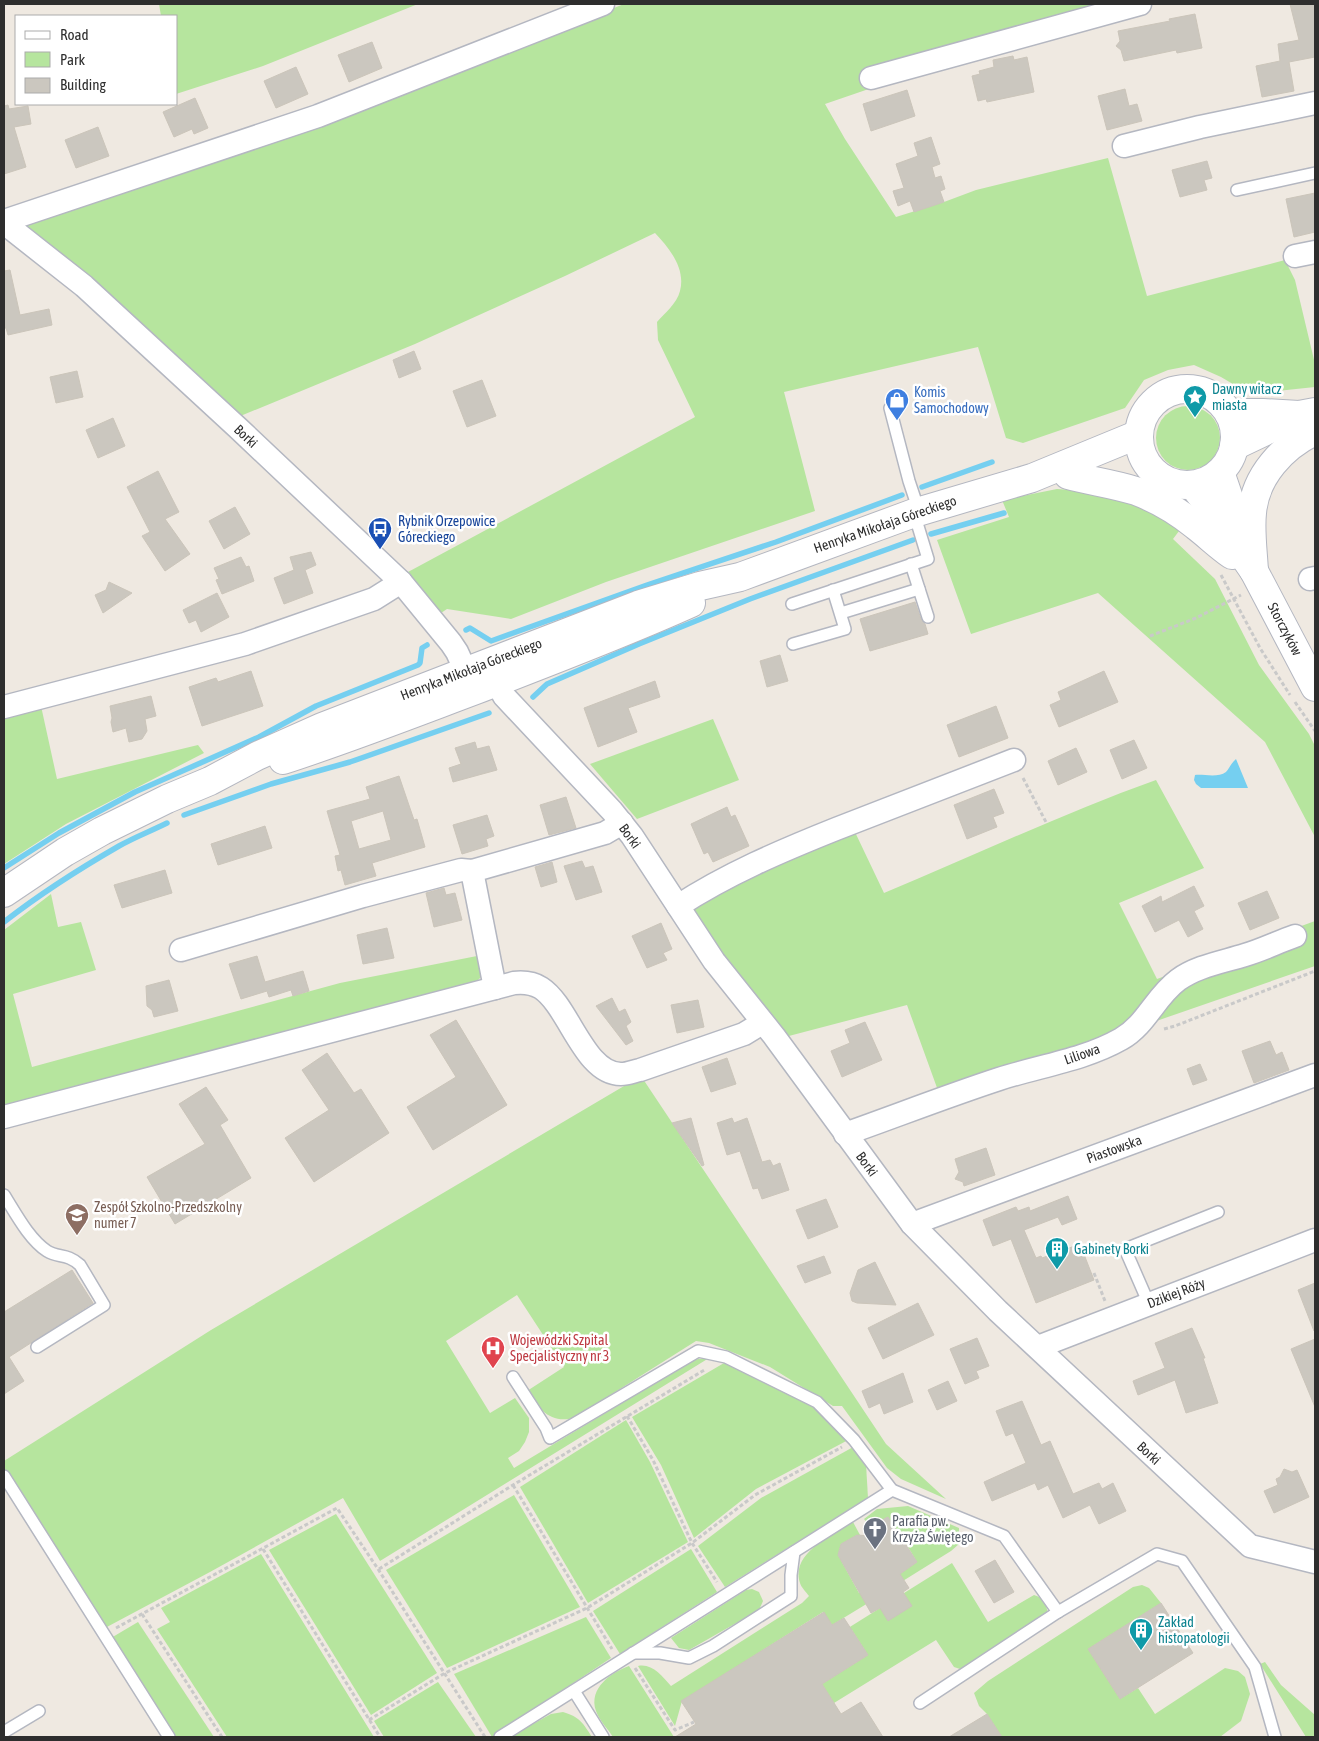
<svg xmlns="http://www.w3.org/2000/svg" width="1319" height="1741" viewBox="0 0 1319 1741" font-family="'Asap Condensed',sans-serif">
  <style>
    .green { fill: #b6e59e }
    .water { fill: #75cff0 }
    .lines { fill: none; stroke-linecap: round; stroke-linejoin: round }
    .stream { stroke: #75cff0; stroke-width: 5.5 }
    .building { fill: #cbc7bf; stroke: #cbc5ba; fill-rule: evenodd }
    .lane-casing { stroke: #b4b7c1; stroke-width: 14 }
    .street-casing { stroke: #b4b7c1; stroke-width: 25 }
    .secondary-casing { stroke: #b4b7c1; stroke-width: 30 }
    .path { stroke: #c9c9c9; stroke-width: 3; stroke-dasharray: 4 2.5; stroke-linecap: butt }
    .lane { stroke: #fff; stroke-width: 11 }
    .street { stroke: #fff; stroke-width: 22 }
    .secondary { stroke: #fff; stroke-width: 28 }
    .labels { text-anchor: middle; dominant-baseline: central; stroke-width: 5; stroke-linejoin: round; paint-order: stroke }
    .culture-label { font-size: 14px; fill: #0d838f; stroke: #fff; text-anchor: start }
    .shop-label { font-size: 14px; fill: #366cbe; stroke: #fff; text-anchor: start }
    .street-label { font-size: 14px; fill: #2e2e2e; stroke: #fff }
    .transit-label { font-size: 14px; fill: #164399; stroke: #fff; text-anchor: start }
    .education-label { font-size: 14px; fill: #785e54; stroke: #fff; text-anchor: start }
    .health-label { font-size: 14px; fill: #be3a42; stroke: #fff; text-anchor: start }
    .worship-label { font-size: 14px; fill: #5b616d; stroke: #fff; text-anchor: start }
  </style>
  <rect width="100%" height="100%" fill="#efe9e1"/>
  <g class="green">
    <path d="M159 4H418L263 66 176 94V16H161Z"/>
    <path d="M624 4H1116L825 104 845 139 896 217 944 202 976 190 1108 158 1147 296 1285 260 1295 280 1315 364V387L1257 393 1243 390 1221 377 1194 365 1168 370 1144 380 1125 408 1023 443 1006 438 978 347 784 392 815 511 606 582 511 619 447 609 441 613 408 572 695 417 658 340 657 322C665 313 677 303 680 291 686 268 669 248 655 233L565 276 415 344 238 417 187 365 90 277 17 223 309 128Z"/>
    <circle cx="1188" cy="438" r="32"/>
    <path d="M1057 489 1100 492 1152 510 1182 527 1173 539 1215 579 1259 665 1309 734 1315 746V837L1265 742 1098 593 971 634 937 540 1009 517 1002 500Z"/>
    <path d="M41 706 57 779 198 745 204 753 66 824 4 864V714Z"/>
    <path d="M713 719 739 780 637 819 590 764Z"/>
    <path d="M1156 780 1204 868 1119 903 1157 979 1315 921V966L940 1096 907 1005 785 1037 687 907 854 830 884 893C975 855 1064 813 1156 780Z"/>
    <path d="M51 894 58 927 81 922 96 970 13 994 32 1067 340 983 482 955 485 973 473 985 4 1109V930Z"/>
    <path d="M641 1076 886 1444 946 1499 901 1479 887 1468 842 1406H833L770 1367 709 1343 696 1341 574 1418C550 1424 539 1409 527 1391L564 1367 517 1295 446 1341 490 1413 515 1398 529 1418V1432L525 1442 519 1451 508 1458 514 1468 690 1362 698 1359 709 1358 380 1561 343 1498 210 1572 105 1628 4 1468V1461L211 1330Z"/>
    <path d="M724 1363 829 1412 850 1439 756 1489 694 1538 661 1465 632 1417Z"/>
    <path d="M626 1420 650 1462 688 1542 588 1603 520 1487Z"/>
    <path d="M855 1446 866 1464 868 1498 725 1587 698 1546 761 1498Z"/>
    <path d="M514 1495 580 1607 447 1668 386 1570Z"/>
    <path d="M908 1506 959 1528V1544L951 1551 898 1584 894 1578 917 1562 902 1537H895L892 1532 894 1526 888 1517 870 1526 864 1519 877 1509Z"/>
    <path d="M336 1514 437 1673 371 1715 269 1550Z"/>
    <path d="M853 1522 860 1535H857L841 1544 838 1555 859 1593H869L873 1600 832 1625 823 1612 682 1701 675 1726 638 1666C652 1663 662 1676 671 1686L802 1603 809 1596C806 1592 801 1587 800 1583 790 1553 833 1535 853 1522Z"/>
    <path d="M691 1549 717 1592 620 1654 593 1611Z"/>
    <path d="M261 1554 374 1737H227L157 1629 170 1622 161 1608Z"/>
    <path d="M952 1563 988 1622 1034 1595C1044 1598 1046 1604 1048 1614L963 1670 954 1667 936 1640 834 1703 822 1684 868 1655 852 1630 839 1638 837 1635Z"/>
    <path d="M1142 1585 1149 1588 1161 1603 1088 1649 1120 1699 1138 1688 1155 1714 1225 1668 1238 1671 1245 1677 1250 1694 1241 1721 1220 1737H1002L987 1714 979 1706 974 1693 988 1681 1133 1587Z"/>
    <path d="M752 1589 759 1592 763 1601 759 1610 689 1650 679 1648 671 1638 746 1590Z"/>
    <path d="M586 1617 611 1658 492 1737 454 1674Z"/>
    <path d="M138 1622 214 1737H176L111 1638Z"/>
    <path d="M1265 1662 1281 1685 1315 1715V1737H1306L1260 1664Z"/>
    <path d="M629 1666 674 1737H613C608 1729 599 1720 596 1711 588 1688 612 1672 629 1666Z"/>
    <path d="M438 1682 476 1737H384L374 1721Z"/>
    <path d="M563 1712C580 1717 583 1723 592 1737H512L513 1735 551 1714Z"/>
  </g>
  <path class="water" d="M1236 759 1248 788H1201L1196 784 1194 780 1195 775C1204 774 1218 778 1226 772 1229 769 1231 763 1236 759Z"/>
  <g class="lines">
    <g class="stream">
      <path d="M922 487 992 462"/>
      <path d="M931 534 1004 513"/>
      <path d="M466 630 470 628 491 641 647 585 776 542 902 495"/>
      <path d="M533 697 547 684 639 644 750 599 913 540"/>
      <path d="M184 815 271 784 350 762 489 713"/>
      <path d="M4 868 59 833 135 792 259 737 316 706 418 665 420 663 422 648 427 645"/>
      <path d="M4 922C40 894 79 869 119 846 135 837 151 831 167 823"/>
    </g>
  </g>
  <g class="building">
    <path d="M1290 4H1315V57L1289 62 1294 91 1262 97 1256 66 1280 61 1278 44 1299 40Z"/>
    <path d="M1195 14 1202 48 1177 53 1176 50 1124 61 1121 50 1116 46 1120 41 1118 31 1170 21 1169 19Z"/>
    <path d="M372 42 382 68 349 82 338 55Z"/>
    <path d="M1013 56 1014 60 1027 57 1034 92 987 102 986 99 978 101 972 76 980 74 979 71 994 67 993 60Z"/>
    <path d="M296 67 308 94 276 108 264 81Z"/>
    <path d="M1125 89 1129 106 1137 104 1142 121 1107 130 1098 96Z"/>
    <path d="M907 90 915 116 871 131 863 104Z"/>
    <path d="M195 98 208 128 194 134 192 129 174 137 163 112Z"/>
    <path d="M8 105 9 109 28 106 31 124 14 127 26 167 4 174V106Z"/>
    <path d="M98 127 109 156 76 168 65 140Z"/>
    <path d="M931 137 940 164 932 167 935 178 941 176 945 189 940 191 944 202 914 212 910 201 898 206 893 191 904 188 896 164 918 156 914 143Z"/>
    <path d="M1207 161 1212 178 1204 180 1207 190 1180 197 1172 170Z"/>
    <path d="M1315 193V232L1294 237 1286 199Z"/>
    <path d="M10 270 20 315 49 309 52 325 8 335 6 328H4V271Z"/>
    <path d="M414 351 421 369 399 378 393 360Z"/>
    <path d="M77 371 83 397 56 403 50 377Z"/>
    <path d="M482 380 496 416 467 427 453 391Z"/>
    <path d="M113 418 125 446 98 458 86 430Z"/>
    <path d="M158 471 179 512 165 519 190 554 165 571 142 536 150 532 127 487Z"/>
    <path d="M235 507 250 534 224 549 209 521Z"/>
    <path d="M311 552 316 565 305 570 313 593 284 604 274 578 294 570 290 557Z"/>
    <path d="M241 557 246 567 249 566 254 581 222 594 216 580 219 579 214 568Z"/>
    <path d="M109 582 132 593 103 613 95 595 106 590Z"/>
    <path d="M217 593 229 617 201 632 196 620 189 623 183 610Z"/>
    <path d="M915 602 921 619 925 624 928 634 870 651 860 619Z"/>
    <path d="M780 655 788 681 767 687 760 661Z"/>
    <path d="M251 671 263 706 202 726 189 687 216 678 218 682Z"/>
    <path d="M1104 671 1118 702 1059 727 1050 705 1061 700 1058 692Z"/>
    <path d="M655 681 660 697 628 708 637 732 598 747 584 708Z"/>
    <path d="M151 696 156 716 145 719 147 731 142 739 129 742 126 728 113 732 111 722 112 718 110 706Z"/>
    <path d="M996 706 1008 738 959 757 947 725Z"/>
    <path d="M1134 740 1147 768 1122 779 1110 750Z"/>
    <path d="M475 742 477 749 489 746 497 770 453 782 449 768 461 764 455 748Z"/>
    <path d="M1076 748 1087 772 1058 785 1048 761Z"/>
    <path d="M399 776 414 820 417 819 425 847 372 863 376 876 345 885 341 870 338 871 335 856 340 855 327 811 370 799 366 787ZM383 811 391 840 359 849 351 821Z"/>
    <path d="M994 789 1004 813 993 817 997 827 967 839 954 805Z"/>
    <path d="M566 797 576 828 549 835 540 805Z"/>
    <path d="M727 807 731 817 735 815 749 846 713 862 708 852 704 854 691 824Z"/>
    <path d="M487 815 494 836 486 839 488 846 462 854 453 825Z"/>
    <path d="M265 826 272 848 218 865 211 844Z"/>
    <path d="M582 861 585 868 593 866 602 892 576 900 564 866Z"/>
    <path d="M552 862 557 882 541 887 535 867Z"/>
    <path d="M165 870 172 893 122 908 114 885Z"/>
    <path d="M1194 886 1204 906 1194 911 1203 929 1188 937 1179 920 1155 932 1142 906 1161 896 1162 902Z"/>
    <path d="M444 888 446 895 455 893 462 920 434 927 426 893Z"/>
    <path d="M1267 891 1279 918 1250 930 1238 903Z"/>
    <path d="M661 923 672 949 663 953 667 960 647 968 632 936Z"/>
    <path d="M387 928 394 958 363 964 357 935Z"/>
    <path d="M257 956 265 982 303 971 309 991 293 996 291 990 269 997 267 991 241 999 229 964Z"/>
    <path d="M169 980 178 1011 154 1017 152 1010 147 1006 146 986Z"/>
    <path d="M612 998 619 1012 625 1009 631 1022 626 1026 633 1041 626 1045 596 1006Z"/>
    <path d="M698 1000 704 1027 677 1033 671 1005Z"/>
    <path d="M456 1020 507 1105 433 1150 407 1107 456 1077 430 1035Z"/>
    <path d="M865 1022 882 1060 842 1077 831 1051 850 1043 845 1030Z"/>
    <path d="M1270 1041 1276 1055 1282 1052 1289 1070 1254 1083 1242 1051Z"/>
    <path d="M327 1053 354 1093 361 1089 389 1133 314 1182 285 1138 329 1110 302 1070Z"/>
    <path d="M727 1058 736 1084 711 1092 702 1067Z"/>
    <path d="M1200 1064 1207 1080 1193 1085 1187 1069Z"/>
    <path d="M206 1087 228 1120 220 1125 251 1178 175 1224 147 1177 205 1144 179 1104Z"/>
    <path d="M691 1118 704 1165 702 1166 672 1123Z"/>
    <path d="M732 1118 734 1123 747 1118 762 1162 770 1160 773 1166 780 1163 789 1190 762 1199 758 1188 753 1189 740 1151 727 1155 717 1123Z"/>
    <path d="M986 1148 995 1175 964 1186 963 1182 955 1179 959 1172 955 1159Z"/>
    <path d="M1068 1196 1077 1219 1062 1225 1058 1217 1024 1230 1036 1258 1041 1256 1042 1258 1080 1244 1094 1280 1036 1303 1011 1239 993 1246 983 1220 1016 1207 1018 1211 1029 1207 1030 1211Z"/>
    <path d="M826 1199 838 1227 808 1239 796 1210Z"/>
    <path d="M824 1256 831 1273 805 1283 797 1266Z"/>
    <path d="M875 1262 896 1305 857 1303 852 1301 850 1293 858 1270Z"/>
    <path d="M72 1270 93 1303 9 1357 24 1381 4 1394V1312Z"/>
    <path d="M1315 1283V1331H1314L1298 1290Z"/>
    <path d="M918 1303 934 1335 883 1359 868 1328Z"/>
    <path d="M1192 1328 1205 1358H1203L1218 1403 1186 1413 1175 1380 1138 1395 1133 1381 1165 1368 1155 1343Z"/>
    <path d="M977 1338 989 1366 976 1371 979 1378 965 1384 950 1349Z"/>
    <path d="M1315 1339V1407L1291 1349Z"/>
    <path d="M903 1373 913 1402 884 1414 880 1403 869 1408 862 1391Z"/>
    <path d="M948 1381 957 1401 937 1410 928 1390Z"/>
    <path d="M1022 1401 1041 1445 1050 1441 1073 1494 1099 1483 1102 1489 1113 1483 1126 1511 1099 1524 1090 1505 1063 1518 1048 1485 1038 1490 1035 1483 992 1501 984 1482 1026 1463 1013 1433 1006 1436 996 1411Z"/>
    <path d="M1284 1469 1292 1472 1297 1470 1309 1497 1274 1513 1264 1491 1278 1485 1276 1479 1280 1477Z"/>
    <path d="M888 1517 917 1562 900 1574 909 1588 903 1592 912 1606 888 1621 880 1608 871 1613 838 1555 841 1544 857 1535 871 1536 870 1526Z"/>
    <path d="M995 1560 1014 1592 994 1603 975 1571Z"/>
    <path d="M1161 1603 1193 1653 1120 1699 1088 1649Z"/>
    <path d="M824 1612 832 1625 844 1618 868 1655 822 1684 841 1714 861 1702 883 1737H675L696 1724 681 1701Z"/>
    <path d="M987 1714 1002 1737H949Z"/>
  </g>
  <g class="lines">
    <g class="lane-casing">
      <g id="lane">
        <path d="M1237 190 1315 173"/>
        <path d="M890 408 909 481 919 511"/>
        <path d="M911 564 928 617"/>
        <path d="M792 604 928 559 914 513"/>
        <path d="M841 613 919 589"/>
        <path d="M793 644 845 629 833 590"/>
        <path d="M4 1195C16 1214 29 1239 47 1251 58 1258 67 1253 80 1265L104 1305 37 1347"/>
        <path d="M1149 1304 1125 1249 1218 1212"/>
        <path d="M513 1377 546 1428 550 1438 698 1351 726 1357 817 1402 854 1440 892 1490 1004 1536 1058 1612"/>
        <path d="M4 1476 169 1737"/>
        <path d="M633 1653H660L689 1658 713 1646 791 1596V1575L794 1552"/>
        <path d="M574 1691 603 1737"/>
        <path d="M920 1703 1058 1612 1157 1554 1182 1561 1255 1667 1275 1737"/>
        <path d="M4 1732 39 1711"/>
        <path d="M500 1737 892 1490"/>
      </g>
    </g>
    <g class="street-casing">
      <g id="street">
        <path d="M871 78 1140 4"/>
        <path d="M1124 146 1200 127 1315 103"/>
        <path d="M4 221 318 116 603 4"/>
        <path d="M4 223 84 286 238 428 401 582 451 643 457 652 473 687"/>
        <path d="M1295 256 1315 252"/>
        <path d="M1310 579 1315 578"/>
        <path d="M490 668 499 687 504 696 612 811 632 836 714 961 774 1036 912 1224 998 1311 1250 1546 1315 1562"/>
        <path d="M4 707 245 644 374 599 401 582"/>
        <path d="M678 906C727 874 781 851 836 829 895 806 954 783 1014 760"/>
        <path d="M181 950 363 896 461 870 472 871"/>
        <path d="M495 988 472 871 605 833 622 823"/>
        <path d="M4 1117 514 983C523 982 533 983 541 988 569 1006 584 1074 621 1074 628 1074 634 1071 640 1070L744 1034 762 1023"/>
        <path d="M845 1134C896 1116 947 1096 999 1079 1039 1066 1084 1060 1121 1039 1146 1025 1155 997 1178 980 1197 966 1223 962 1245 955 1262 950 1278 942 1295 936"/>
        <path d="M912 1224 1315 1075"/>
        <path d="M1038 1347 1315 1240"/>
      </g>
    </g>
    <g class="secondary-casing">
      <g id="secondary">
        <circle cx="1187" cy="437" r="48"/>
        <path d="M1229 413H1263L1299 415 1315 412"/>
        <path d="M1234 446 1297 416"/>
        <path d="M1220 472 1244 542"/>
        <path d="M1068 475C1091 481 1114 484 1136 491 1157 499 1179 512 1196 526 1209 536 1219 546 1232 555"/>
        <path d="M1193 485 1213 511 1254 571 1315 687"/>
        <path d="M1254 571C1253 552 1250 531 1252 513 1255 476 1283 446 1315 431"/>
        <path d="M283 760C348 739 412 714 476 690 548 662 620 635 691 603"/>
        <path d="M4 893 65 852 102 831 167 799 210 781 257 756 322 727 638 605 700 586 740 577 914 513 1032 478 1139 434"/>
      </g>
    </g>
    <g class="path">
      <path d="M1221 575 1260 648 1290 695"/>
      <path d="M1150 636 1196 618 1241 595"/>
      <path d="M1295 702 1315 731"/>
      <path d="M1023 778 1047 824"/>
      <path d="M1164 1029 1175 1026 1315 971"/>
      <path d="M1094 1273 1105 1301"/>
      <path d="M627 1416 653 1460 692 1543 717 1582"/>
      <path d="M513 1485 612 1649"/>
      <path d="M263 1549 380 1737"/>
      <path d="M379 1569 513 1485 706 1369"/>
      <path d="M142 1614 222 1737"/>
      <path d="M116 1628 337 1508 378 1569 485 1737"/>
      <path d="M635 1668 675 1730 694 1722"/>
      <path d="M369 1720 445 1673 587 1608 692 1543 755 1495 842 1447"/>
    </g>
    <use href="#lane" class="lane"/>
    <use href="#street" class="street"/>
    <use href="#secondary" class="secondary"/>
  </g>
  <defs>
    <g id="sight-pin" transform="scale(1.25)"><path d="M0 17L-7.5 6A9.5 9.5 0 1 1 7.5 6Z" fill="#0f9aa8" stroke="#fff"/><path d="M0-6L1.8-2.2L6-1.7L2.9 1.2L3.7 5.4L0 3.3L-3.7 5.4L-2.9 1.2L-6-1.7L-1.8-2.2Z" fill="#fff"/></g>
    <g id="shop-pin" transform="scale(1.25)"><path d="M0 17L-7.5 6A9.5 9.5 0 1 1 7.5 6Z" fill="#3f7fe0" stroke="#fff"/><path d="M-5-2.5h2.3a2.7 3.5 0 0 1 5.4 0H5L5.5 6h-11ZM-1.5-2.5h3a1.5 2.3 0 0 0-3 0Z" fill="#fff"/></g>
    <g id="bus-pin" transform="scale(1.25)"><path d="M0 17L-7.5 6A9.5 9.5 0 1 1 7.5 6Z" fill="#1a4fb4" stroke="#fff"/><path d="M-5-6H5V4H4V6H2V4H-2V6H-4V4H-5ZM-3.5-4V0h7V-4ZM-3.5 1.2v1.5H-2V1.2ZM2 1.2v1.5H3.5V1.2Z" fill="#fff"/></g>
    <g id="school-pin" transform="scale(1.25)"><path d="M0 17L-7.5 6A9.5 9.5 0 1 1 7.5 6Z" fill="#8d6e63" stroke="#fff"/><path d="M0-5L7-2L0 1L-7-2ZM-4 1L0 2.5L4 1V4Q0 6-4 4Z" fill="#fff"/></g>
    <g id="building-pin" transform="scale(1.25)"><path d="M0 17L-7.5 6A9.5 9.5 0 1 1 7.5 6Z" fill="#0f9aa8" stroke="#fff"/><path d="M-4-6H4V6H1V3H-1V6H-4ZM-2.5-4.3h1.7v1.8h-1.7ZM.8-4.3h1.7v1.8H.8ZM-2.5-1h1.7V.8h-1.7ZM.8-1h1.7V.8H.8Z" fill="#fff"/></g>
    <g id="hospital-pin" transform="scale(1.25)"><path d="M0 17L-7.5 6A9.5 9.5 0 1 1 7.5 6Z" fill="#e0444e" stroke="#fff"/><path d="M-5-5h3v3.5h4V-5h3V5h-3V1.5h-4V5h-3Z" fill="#fff"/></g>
    <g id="church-pin" transform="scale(1.25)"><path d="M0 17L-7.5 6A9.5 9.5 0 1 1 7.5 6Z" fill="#6b7280" stroke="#fff"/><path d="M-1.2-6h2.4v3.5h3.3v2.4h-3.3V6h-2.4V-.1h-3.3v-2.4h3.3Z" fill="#fff"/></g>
  </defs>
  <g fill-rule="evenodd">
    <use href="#sight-pin" x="1195" y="397"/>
    <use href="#shop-pin" x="897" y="400"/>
    <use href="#bus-pin" x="380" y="529"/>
    <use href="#school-pin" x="77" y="1215"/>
    <use href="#building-pin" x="1057" y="1249"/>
    <use href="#hospital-pin" x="493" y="1348"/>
    <use href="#church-pin" x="875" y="1529"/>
    <use href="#building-pin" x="1141" y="1630"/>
  </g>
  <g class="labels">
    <g class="culture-label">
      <text x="1212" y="389">Dawny witacz<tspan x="1212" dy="16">miasta</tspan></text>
      <text x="1074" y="1249">Gabinety Borki</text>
      <text x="1158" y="1622">Zakład<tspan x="1158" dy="16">histopatologii</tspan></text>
    </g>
    <g class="shop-label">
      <text x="914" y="392">Komis<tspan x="914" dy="16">Samochodowy</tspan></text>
    </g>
    <g class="street-label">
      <text transform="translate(246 436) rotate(43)">Borki</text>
      <text transform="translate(885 524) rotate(-19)">Henryka Mikołaja Góreckiego</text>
      <text transform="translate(1285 629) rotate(62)">Storczyków</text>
      <text transform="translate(471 669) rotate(-21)">Henryka Mikołaja Góreckiego</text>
      <text transform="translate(630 836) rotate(54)">Borki</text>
      <text transform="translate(1082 1054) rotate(-19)">Liliowa</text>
      <text transform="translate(1114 1149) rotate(-20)">Piastowska</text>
      <text transform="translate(867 1164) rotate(54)">Borki</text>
      <text transform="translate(1176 1293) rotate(-21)">Dzikiej Róży</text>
      <text transform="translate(1149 1453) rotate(43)">Borki</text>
    </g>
    <g class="transit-label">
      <text x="398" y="521">Rybnik Orzepowice<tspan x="398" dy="16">Góreckiego</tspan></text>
    </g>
    <g class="education-label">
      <text x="94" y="1207">Zespół Szkolno-Przedszkolny<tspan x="94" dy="16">numer 7</tspan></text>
    </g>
    <g class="health-label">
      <text x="510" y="1340">Wojewódzki Szpital<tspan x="510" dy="16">Specjalistyczny nr 3</tspan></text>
    </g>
    <g class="worship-label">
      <text x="892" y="1521">Parafia pw.<tspan x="892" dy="16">Krzyża Świętego</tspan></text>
    </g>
  </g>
  <rect width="1319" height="1741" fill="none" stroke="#2e2e2e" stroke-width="10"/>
  <rect x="15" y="15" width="162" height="90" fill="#ffffff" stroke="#ababab"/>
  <rect x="25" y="31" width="25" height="8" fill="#ffffff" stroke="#ababab"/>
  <text x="60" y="40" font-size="15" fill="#2e2e2e">Road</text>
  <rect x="25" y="52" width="25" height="15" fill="#b6e59e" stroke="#ababab"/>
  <text x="60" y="65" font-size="15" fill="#2e2e2e">Park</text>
  <rect x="25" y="78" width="25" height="15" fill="#cbc7bf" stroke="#ababab"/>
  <text x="60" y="90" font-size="15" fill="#2e2e2e">Building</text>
</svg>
